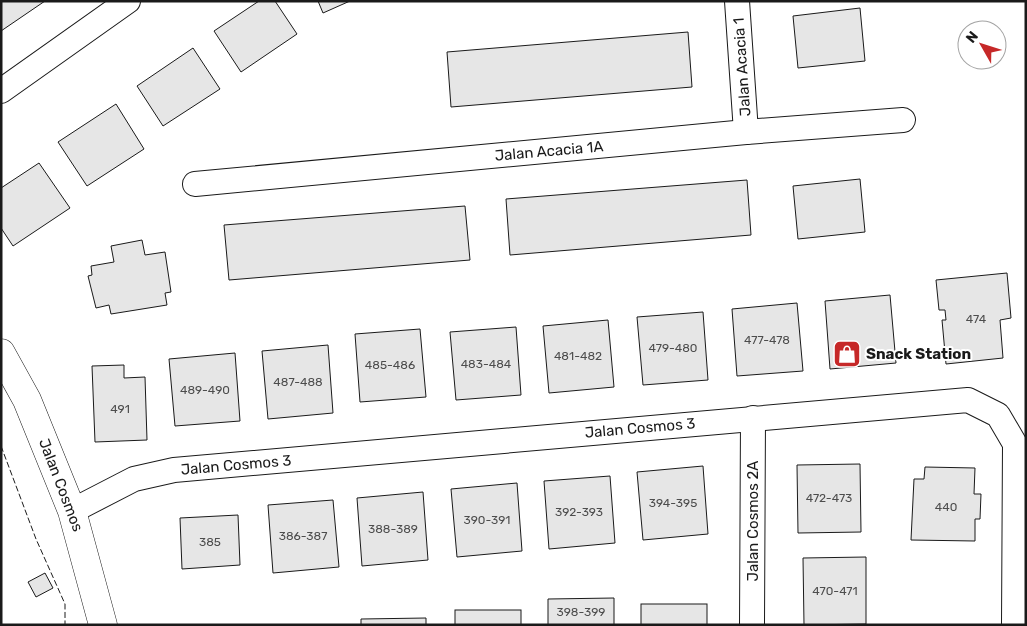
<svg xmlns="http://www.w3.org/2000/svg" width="1027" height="626" viewBox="0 0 1027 626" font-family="Rubik,sans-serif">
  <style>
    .building { fill: #e6e6e6; stroke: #1a1a1a }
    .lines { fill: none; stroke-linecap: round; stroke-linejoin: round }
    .street-casing { stroke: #1a1a1a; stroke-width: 26 }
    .secondary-casing { stroke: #1a1a1a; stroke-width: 29 }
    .street { stroke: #fff; stroke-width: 24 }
    .secondary { stroke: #fff; stroke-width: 28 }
    .fence { stroke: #1a1a1a; stroke-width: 1; stroke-dasharray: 6 2.5; stroke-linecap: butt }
    .labels { text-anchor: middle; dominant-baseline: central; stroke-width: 4; stroke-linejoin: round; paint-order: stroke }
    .number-label { font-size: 12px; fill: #4d4d4d }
    .street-label { font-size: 15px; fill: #1a1a1a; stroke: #fff }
    .poi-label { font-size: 15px; font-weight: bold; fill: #1a1a1a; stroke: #fff; text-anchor: start }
  </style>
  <rect width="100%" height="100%" fill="#fff"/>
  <g class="building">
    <path d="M1 1H45L1 31Z"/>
    <path d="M259 1H275L297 34 241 72 214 31Z"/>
    <path d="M318 1H350L323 13Z"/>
    <path d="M860 8 865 61 798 68 793 16Z"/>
    <path d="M688 32 692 87 451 107 447 52Z"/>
    <path d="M193 48 220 89 163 126 137 86Z"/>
    <path d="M116 104 144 149 87 186 58 142Z"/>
    <path d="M39 163 70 208 13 246 1 228V188Z"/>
    <path d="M860 179 865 232 798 239 793 186Z"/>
    <path d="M747 180 751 235 510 255 506 199Z"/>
    <path d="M465 206 470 260 229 280 224 225Z"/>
    <path d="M142 240 145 255 165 252 171 292 165 293 167 305 111 314 109 305 96 308 88 276 92 275 91 266 114 262 111 246Z"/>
    <path d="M1007 273 1011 318 1000 320 1003 358 946 364 942 320H946L945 310H939L936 280Z"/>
    <path d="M890 295 896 363 830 369 825 301Z"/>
    <path d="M797 303 803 371 737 376 732 309Z"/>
    <path d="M703 312 708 380 643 385 637 317Z"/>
    <path d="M608 320 614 387 549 393 543 326Z"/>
    <path d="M516 327 521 395 456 400 450 332Z"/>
    <path d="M420 329 426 397 360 402 355 334Z"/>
    <path d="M328 345 333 413 268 419 262 351Z"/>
    <path d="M235 353 240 421 175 426 169 359Z"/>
    <path d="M124 365V378L145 377 147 440 95 442 92 366Z"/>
    <path d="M860 464 861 532 798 533 797 465Z"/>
    <path d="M703 466 708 534 643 540 637 472Z"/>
    <path d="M925 467 975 468 974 494H981L980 519H975V541L911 540 914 479H924Z"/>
    <path d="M610 476 615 543 549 549 544 481Z"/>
    <path d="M517 483 522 551 457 557 451 489Z"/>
    <path d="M423 492 428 560 362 566 357 498Z"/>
    <path d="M333 500 339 567 273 573 268 505Z"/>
    <path d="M238 515 240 565 182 569 180 518Z"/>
    <path d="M866 557V624L804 625 803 558Z"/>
    <path d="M45 573 53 588 36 597 28 582Z"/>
    <path d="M614 598V625H548V599Z"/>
    <rect x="641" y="604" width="66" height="21"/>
    <rect x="455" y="610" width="66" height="15"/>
    <path d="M426 618V625H361V619Z"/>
  </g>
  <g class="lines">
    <g class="street-casing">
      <g id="street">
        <path d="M737 1 746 132"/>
        <path d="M1 91 128 1"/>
        <path d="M195 184 746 132 903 120"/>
        <path d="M72 511 134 479 174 470 968 400 998 415 1015 444 1014 625"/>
        <path d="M752 625 753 418"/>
      </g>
    </g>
    <g class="secondary-casing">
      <path id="secondary" d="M1 353 27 400 72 511 103 625"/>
    </g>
    <use href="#street" class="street"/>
    <use href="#secondary" class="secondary"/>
    <path class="fence" d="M1 446 36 539 65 604V625"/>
  </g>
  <defs>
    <g id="shop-square" transform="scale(1.4375)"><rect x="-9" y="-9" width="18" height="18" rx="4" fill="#c62828" stroke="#fff"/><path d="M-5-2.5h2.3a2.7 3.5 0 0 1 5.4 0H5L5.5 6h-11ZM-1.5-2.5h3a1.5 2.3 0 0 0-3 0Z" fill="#fff"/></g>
  </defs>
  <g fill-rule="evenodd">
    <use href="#shop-square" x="847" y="354"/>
  </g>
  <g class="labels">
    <g class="number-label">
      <text x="976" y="319">474</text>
      <text x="767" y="340">477-478</text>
      <text x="673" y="348">479-480</text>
      <text x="578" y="356">481-482</text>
      <text x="486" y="364">483-484</text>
      <text x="390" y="365">485-486</text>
      <text x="298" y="382">487-488</text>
      <text x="205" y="390">489-490</text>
      <text x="120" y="409">491</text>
      <text x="829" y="498">472-473</text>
      <text x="673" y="503">394-395</text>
      <text x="946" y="507">440</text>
      <text x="579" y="512">392-393</text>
      <text x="487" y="520">390-391</text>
      <text x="393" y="529">388-389</text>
      <text x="303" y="536">386-387</text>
      <text x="210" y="542">385</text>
      <text x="835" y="591">470-471</text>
      <text x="581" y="612">398-399</text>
    </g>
    <g class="street-label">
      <text transform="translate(742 67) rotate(-94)">Jalan Acacia 1</text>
      <text transform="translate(549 151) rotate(-5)">Jalan Acacia 1A</text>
      <text transform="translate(640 428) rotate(-5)">Jalan Cosmos 3</text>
      <text transform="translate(236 465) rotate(-5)">Jalan Cosmos 3</text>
      <text transform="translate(61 485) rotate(69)">Jalan Cosmos</text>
      <text transform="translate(753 521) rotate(-90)">Jalan Cosmos 2A</text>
    </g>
    <g class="poi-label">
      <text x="866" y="354">Snack Station</text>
    </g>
  </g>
  <rect width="1027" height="626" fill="none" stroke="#1a1a1a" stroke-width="5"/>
  <g transform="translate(982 45) rotate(309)"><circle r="24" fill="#ffffff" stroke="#a3a3a3"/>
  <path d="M0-4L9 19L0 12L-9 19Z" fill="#c62828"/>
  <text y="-8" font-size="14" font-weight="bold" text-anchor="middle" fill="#1a1a1a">N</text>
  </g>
</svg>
